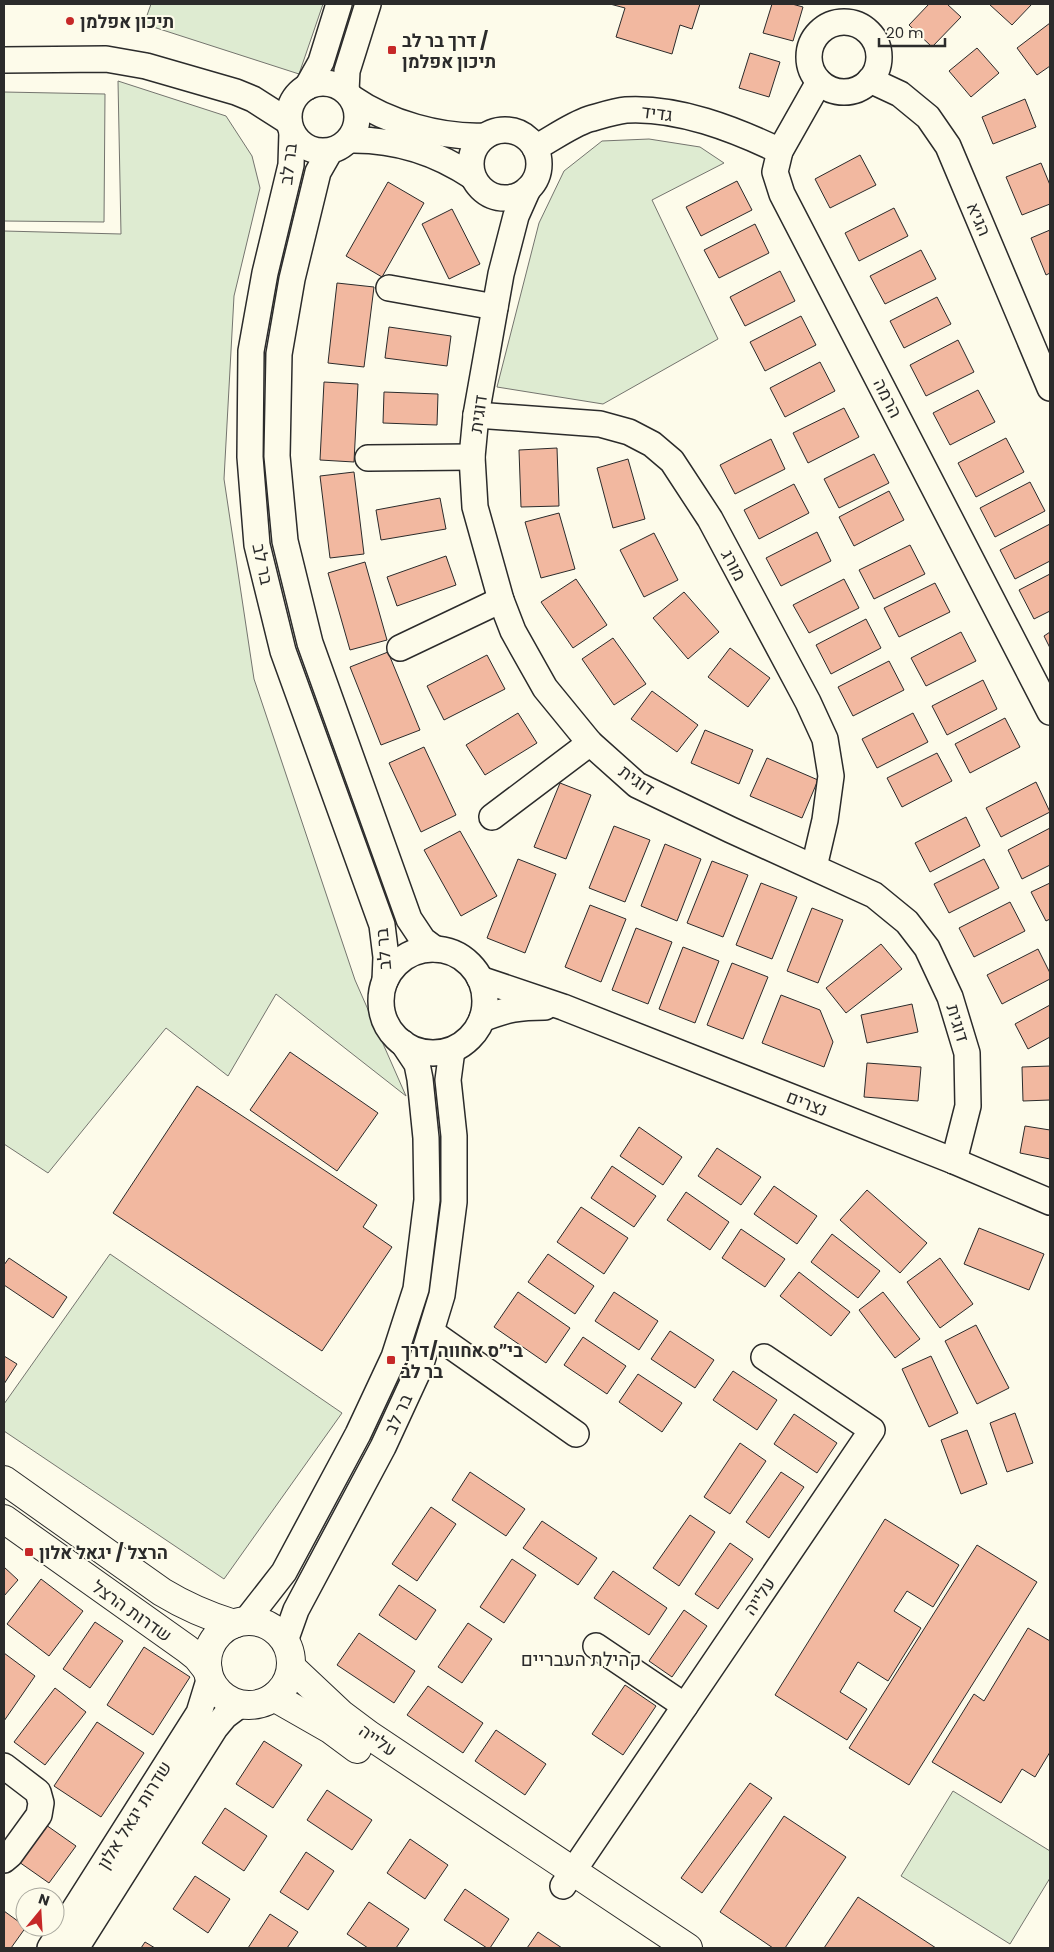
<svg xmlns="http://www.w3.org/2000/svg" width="1054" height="1952" viewBox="0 0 1054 1952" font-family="Poppins,Heebo,sans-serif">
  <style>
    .green { fill: #deebd1; stroke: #74746e }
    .building { fill: #f2b8a0; stroke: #2b2b2b }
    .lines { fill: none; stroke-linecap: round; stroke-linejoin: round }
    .minor-casing { stroke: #2b2b2b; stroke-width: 28 }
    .major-casing { stroke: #2b2b2b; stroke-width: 30 }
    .minor { stroke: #fdfbea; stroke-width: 25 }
    .major { stroke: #fdfbea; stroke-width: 28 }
    .poi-dot { fill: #c62828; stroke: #fdfbea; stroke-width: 2 }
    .labels { text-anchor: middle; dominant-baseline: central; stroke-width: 4; stroke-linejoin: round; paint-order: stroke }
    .poi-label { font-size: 18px; font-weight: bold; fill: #2b2b2b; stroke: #fdfbea; text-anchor: start }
    .street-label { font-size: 18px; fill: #2b2b2b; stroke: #fdfbea }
    .neighbourhood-label { font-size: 19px; fill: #2b2b2b; stroke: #fdfbea }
  </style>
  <rect width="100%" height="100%" fill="#fdfbea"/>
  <g class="green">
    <path d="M151 4H323L299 74 144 24Z"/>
    <path d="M118 81 226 116 252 156 260 188 234 296 224 479 254 679 355 980 406 1096 276 994 228 1076 166 1028 48 1173 4 1144V231L121 234Z"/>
    <path d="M4 92 105 94 104 222 4 221Z"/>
    <path d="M649 139 700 147 724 163 652 200 718 339 603 404 497 387 539 223 564 171 602 141Z"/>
    <path d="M110 1254 342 1413 224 1579 4 1431V1404Z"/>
    <path d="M953 1791 1050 1851V1878L1010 1944 901 1876Z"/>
  </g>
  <g class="building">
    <path d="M610 4H700L692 29 680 25 672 54 616 37 625 8Z"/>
    <path d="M772 4H792L803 7 793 41 763 33Z"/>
    <path d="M929 4H947L961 17 932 47 909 25Z"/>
    <path d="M989 4H1032L1012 25Z"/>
    <path d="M1050 23V66L1037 75 1017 48Z"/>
    <path d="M977 48 999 73 971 97 949 71Z"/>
    <path d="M750 53 780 62 769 97 739 88Z"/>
    <path d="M1025 99 1036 127 993 144 982 117Z"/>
    <path d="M860 155 876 185 830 208 815 179Z"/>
    <path d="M1041 163 1050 185V204L1022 215 1006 177Z"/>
    <path d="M737 181 752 210 701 236 686 207Z"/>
    <path d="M388 182 424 203 382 277 346 256Z"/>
    <path d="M894 208 908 236 859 261 845 233Z"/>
    <path d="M452 209 480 264 449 279 422 224Z"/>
    <path d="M755 224 769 253 719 278 704 250Z"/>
    <path d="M1050 230V273L1046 275 1031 238Z"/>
    <path d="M921 250 936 279 885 304 870 276Z"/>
    <path d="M780 271 795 301 745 326 730 297Z"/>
    <path d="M337 283 374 287 364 367 328 363Z"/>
    <path d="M937 297 951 324 904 348 890 321Z"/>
    <path d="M801 316 816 345 765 371 750 342Z"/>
    <path d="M389 327 451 336 447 366 385 358Z"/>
    <path d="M958 340 974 372 926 396 910 365Z"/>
    <path d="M820 362 835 391 785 417 770 388Z"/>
    <path d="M324 382 358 384 354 462 320 460Z"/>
    <path d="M978 390 995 422 950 445 933 413Z"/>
    <path d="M384 392 438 394 437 425 383 423Z"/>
    <path d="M844 408 859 437 808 463 793 433Z"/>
    <path d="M1006 438 1024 472 976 497 958 463Z"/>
    <path d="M771 439 785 469 735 494 720 465Z"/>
    <path d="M557 448 559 506 521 507 519 450Z"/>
    <path d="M874 454 889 483 839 508 824 479Z"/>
    <path d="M628 459 645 519 613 528 597 468Z"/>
    <path d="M354 472 364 554 330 558 320 476Z"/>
    <path d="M1030 482 1045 511 995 537 980 508Z"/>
    <path d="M794 484 809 513 759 539 744 510Z"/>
    <path d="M889 491 904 520 854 546 839 517Z"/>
    <path d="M440 498 446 529 381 540 376 510Z"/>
    <path d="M559 513 575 569 541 578 525 522Z"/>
    <path d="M1050 524V561L1015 579 1000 550Z"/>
    <path d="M817 532 831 561 781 586 766 558Z"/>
    <path d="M654 533 678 580 644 597 620 550Z"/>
    <path d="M910 545 925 574 874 599 859 570Z"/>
    <path d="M446 556 456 585 397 606 387 577Z"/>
    <path d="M365 562 387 640 350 650 328 573Z"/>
    <path d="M1050 574V611L1034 619 1019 590Z"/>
    <path d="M576 579 607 625 573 648 541 602Z"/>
    <path d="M844 579 859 608 809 633 793 605Z"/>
    <path d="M935 583 950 612 899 637 884 608Z"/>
    <path d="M684 592 719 632 688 659 653 618Z"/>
    <path d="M866 619 881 648 831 674 816 645Z"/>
    <path d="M961 632 976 661 926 686 911 658Z"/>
    <path d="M1050 632V648L1044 636Z"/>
    <path d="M613 638 646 684 614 705 582 659Z"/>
    <path d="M730 648 770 678 748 707 708 677Z"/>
    <path d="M388 652 420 730 381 745 350 667Z"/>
    <path d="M487 655 505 689 444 720 427 686Z"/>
    <path d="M889 661 904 690 853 716 838 687Z"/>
    <path d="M983 680 997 709 947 735 932 706Z"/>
    <path d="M652 691 698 725 677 752 631 719Z"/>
    <path d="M518 713 537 743 485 775 466 745Z"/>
    <path d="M913 713 928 742 877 768 862 739Z"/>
    <path d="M1005 718 1020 747 970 773 955 744Z"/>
    <path d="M705 730 753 750 739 784 691 763Z"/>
    <path d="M424 747 456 815 421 832 389 763Z"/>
    <path d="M937 753 952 781 902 807 887 778Z"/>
    <path d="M767 758 818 780 802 818 750 796Z"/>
    <path d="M1036 782 1050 812 1001 837 986 808Z"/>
    <path d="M560 783 591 795 566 859 534 847Z"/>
    <path d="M966 817 980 846 930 872 915 843Z"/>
    <path d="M614 826 650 840 625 902 589 888Z"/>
    <path d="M1050 828V865L1022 879 1008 850Z"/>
    <path d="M460 831 497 896 461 916 424 850Z"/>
    <path d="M665 844 701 859 677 921 641 906Z"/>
    <path d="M518 859 556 874 525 953 487 938Z"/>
    <path d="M984 859 999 888 949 913 934 884Z"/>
    <path d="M712 861 748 875 723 937 687 923Z"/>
    <path d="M761 883 797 897 772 959 736 945Z"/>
    <path d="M1050 883V919L1046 921 1031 892Z"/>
    <path d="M1010 902 1025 931 974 957 959 928Z"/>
    <path d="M590 905 626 919 601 982 565 967Z"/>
    <path d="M812 908 843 920 818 983 787 971Z"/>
    <path d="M636 928 672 942 648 1004 612 990Z"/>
    <path d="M881 944 902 969 846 1013 826 988Z"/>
    <path d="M683 947 719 961 695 1023 659 1009Z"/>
    <path d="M1038 949 1050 973V979L1002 1004 987 975Z"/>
    <path d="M732 963 768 977 743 1039 707 1025Z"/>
    <path d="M781 995 820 1010 833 1042 824 1067 762 1043Z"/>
    <path d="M912 1004 918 1032 867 1043 861 1015Z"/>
    <path d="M1050 1005V1037L1028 1049 1015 1024Z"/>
    <path d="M290 1052 378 1113 337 1171 250 1110Z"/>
    <path d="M867 1063 921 1067 918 1101 864 1097Z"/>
    <path d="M1050 1066V1100L1023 1101 1022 1067Z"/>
    <path d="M197 1086 377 1205 363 1227 392 1247 322 1351 113 1213Z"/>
    <path d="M1025 1126 1050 1130V1159L1020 1153Z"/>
    <path d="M639 1127 682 1157 663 1185 620 1156Z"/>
    <path d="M717 1148 761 1177 741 1205 698 1176Z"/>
    <path d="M612 1166 656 1196 634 1227 591 1198Z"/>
    <path d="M774 1186 817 1216 797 1244 754 1214Z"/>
    <path d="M867 1190 927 1243 900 1273 840 1220Z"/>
    <path d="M686 1192 729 1222 710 1250 667 1220Z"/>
    <path d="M581 1207 628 1238 604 1274 557 1242Z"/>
    <path d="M979 1228 1044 1254 1029 1290 964 1264Z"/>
    <path d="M741 1229 785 1259 765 1287 722 1258Z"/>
    <path d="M832 1234 880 1271 858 1298 811 1262Z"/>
    <path d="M548 1254 594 1286 575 1314 528 1282Z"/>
    <path d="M9 1258 67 1297 53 1318 4 1285V1265Z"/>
    <path d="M940 1258 973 1304 940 1328 907 1282Z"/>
    <path d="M799 1272 850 1312 831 1336 780 1296Z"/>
    <path d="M518 1292 570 1328 546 1363 494 1327Z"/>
    <path d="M614 1292 658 1321 639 1350 595 1321Z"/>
    <path d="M883 1292 920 1339 895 1358 859 1310Z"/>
    <path d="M976 1325 1009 1388 977 1404 945 1341Z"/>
    <path d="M670 1331 714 1360 695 1388 651 1359Z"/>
    <path d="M583 1337 626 1366 607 1394 564 1365Z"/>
    <path d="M4 1356 17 1364 4 1384Z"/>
    <path d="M931 1356 958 1413 929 1427 902 1369Z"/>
    <path d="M733 1371 777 1400 757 1430 713 1400Z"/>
    <path d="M638 1374 682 1403 662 1432 619 1402Z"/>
    <path d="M1015 1413 1033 1463 1007 1472 990 1423Z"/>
    <path d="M794 1414 837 1443 817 1473 774 1444Z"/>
    <path d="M967 1430 987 1484 961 1494 941 1440Z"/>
    <path d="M740 1443 766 1461 730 1514 704 1497Z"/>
    <path d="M470 1472 525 1509 506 1536 452 1500Z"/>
    <path d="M781 1472 804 1487 769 1538 746 1522Z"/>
    <path d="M431 1507 456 1524 417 1581 392 1564Z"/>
    <path d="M690 1515 715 1532 679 1586 653 1568Z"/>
    <path d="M885 1519 959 1565 933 1607 907 1591 894 1611 921 1628 888 1681 858 1662 840 1692 867 1709 847 1740 775 1695Z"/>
    <path d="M542 1521 597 1558 578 1585 523 1548Z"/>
    <path d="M730 1543 753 1559 718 1609 695 1594Z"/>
    <path d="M977 1545 1037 1582 909 1785 849 1748Z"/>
    <path d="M512 1559 536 1575 504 1623 480 1607Z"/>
    <path d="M4 1567 18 1580 4 1596Z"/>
    <path d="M613 1571 667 1608 649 1635 594 1598Z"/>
    <path d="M41 1579 83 1611 49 1656 7 1624Z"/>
    <path d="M399 1585 436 1610 416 1640 379 1615Z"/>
    <path d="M684 1610 707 1626 672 1677 649 1661Z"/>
    <path d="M95 1622 123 1641 90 1688 63 1669Z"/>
    <path d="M468 1623 492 1639 462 1683 438 1667Z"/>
    <path d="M1028 1628 1050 1641V1752L1035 1777 1022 1769 1001 1803 932 1762 974 1694 984 1701Z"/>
    <path d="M359 1633 415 1671 394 1703 337 1665Z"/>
    <path d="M144 1647 190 1677 153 1735 107 1705Z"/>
    <path d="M4 1653 35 1676 4 1721Z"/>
    <path d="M625 1685 656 1706 623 1755 592 1734Z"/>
    <path d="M428 1686 483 1723 463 1753 407 1715Z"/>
    <path d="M55 1688 86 1712 45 1765 14 1742Z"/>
    <path d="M97 1722 144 1753 101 1817 54 1786Z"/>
    <path d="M496 1730 546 1764 525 1795 475 1761Z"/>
    <path d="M264 1741 302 1765 273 1808 236 1784Z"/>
    <path d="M750 1783 772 1798 702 1893 681 1878Z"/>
    <path d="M327 1790 372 1820 352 1850 307 1820Z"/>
    <path d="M225 1808 267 1836 244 1871 202 1843Z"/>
    <path d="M784 1816 846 1857 785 1948H773L720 1912Z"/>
    <path d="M46 1825 76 1846 49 1883 19 1862Z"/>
    <path d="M410 1839 448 1865 425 1899 387 1873Z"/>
    <path d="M306 1852 334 1871 308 1910 280 1892Z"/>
    <path d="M195 1876 230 1899 208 1933 173 1909Z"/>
    <path d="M465 1889 509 1919 490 1948H487L444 1920Z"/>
    <path d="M858 1897 936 1948H824Z"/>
    <path d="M369 1902 409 1929 396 1948H368L347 1934Z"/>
    <path d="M4 1911 26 1927 11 1948H4Z"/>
    <path d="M270 1914 298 1932 287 1948H248Z"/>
    <path d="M538 1932 562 1948H527Z"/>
    <path d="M145 1942 155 1948H141Z"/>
  </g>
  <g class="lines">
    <g class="minor-casing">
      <g id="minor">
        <circle cx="844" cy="57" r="35"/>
        <path d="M4 60 106 59 146 66 236 92 253 99 289 122"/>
        <path d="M870 80 900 94 928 117 948 146 1050 388"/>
        <path d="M819 82 780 151 775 172 782 194 1050 712"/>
        <circle cx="323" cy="117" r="34"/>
        <path d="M307 87 321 62 339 4"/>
        <path d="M346 91 347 71 368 4"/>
        <path d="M352 98C388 123 441 138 485 136"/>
        <circle cx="505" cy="164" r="34"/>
        <path d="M292 132 291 165 265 273 251 351 250 457 257 545 283 651 382 925 386 957 385 981"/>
        <path d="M349 140C394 139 436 152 473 177"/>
        <path d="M535 148C552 139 571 125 589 119 600 116 615 111 626 110 678 107 734 129 780 151"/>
        <path d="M330 151 318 172 292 279 279 354 277 456 285 541 310 643 409 919 423 940 435 949"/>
        <path d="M528 189 516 216 501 274 476 415 472 457 475 507 501 600 513 631 545 688 590 743 637 785 731 830 874 895 907 922 927 948 950 997 967 1053 968 1106 954 1161"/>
        <path d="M389 288 495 307"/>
        <path d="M476 415 600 424 629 432 652 444 672 461 710 519 808 702 825 739 831 776 825 820 814 867"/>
        <path d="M368 458 472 457"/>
        <path d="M400 648 501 600"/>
        <path d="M492 817 590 743"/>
        <circle cx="433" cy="1001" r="52"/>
        <path d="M480 979 563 1007 954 1161 1050 1202"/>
        <path d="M482 1019C507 1009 519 1007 545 1007"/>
        <path d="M431 1332 576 1434"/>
        <path d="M245 1622 284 1572 358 1434 394 1357 416 1289 427 1200 426 1138 420 1079 417 1064 403 1043"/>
        <path d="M285 1641 296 1610 383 1447 420 1367 442 1295 454 1202V1136L448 1080 452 1050"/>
        <path d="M596 1646 685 1706"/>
        <path d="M4 1766 38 1792 41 1803 39 1815 10 1855 4 1860"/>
        <path d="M563 1886 872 1430 764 1357"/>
        <path d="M50 1948 199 1713 210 1677"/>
        <path d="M76 1948 215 1728 225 1716 241 1704"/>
      </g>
    </g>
    <g class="major-casing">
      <g id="major">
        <path d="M4 1480 162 1592C185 1606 208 1616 234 1624"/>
        <path d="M4 1519 187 1649 197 1657 208 1671"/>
        <circle cx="249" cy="1663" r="42"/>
        <path d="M291 1667 341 1714 369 1735 688 1948"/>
        <path d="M274 1697 330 1729 357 1749"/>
      </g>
    </g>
    <use href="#minor" class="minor"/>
    <use href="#major" class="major"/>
  </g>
  <g class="poi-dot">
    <circle cx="70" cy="21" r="5"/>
    <rect x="387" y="45" width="10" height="10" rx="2.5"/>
    <rect x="386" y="1355" width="10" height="10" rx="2.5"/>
    <rect x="24" y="1547" width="10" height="10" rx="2.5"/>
  </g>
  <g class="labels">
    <g class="poi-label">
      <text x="80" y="21">תיכון אפלמן</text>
      <text x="402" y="40">דרך בר לב /<tspan x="402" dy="21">תיכון אפלמן</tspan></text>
      <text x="401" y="1350">בי״ס אחווה/דרך<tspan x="401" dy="21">בר לב</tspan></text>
      <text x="39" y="1552">הרצל / יגאל אלון</text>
    </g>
    <g class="street-label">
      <text transform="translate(657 113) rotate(7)">גדיד</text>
      <text transform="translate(288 164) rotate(-83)">בר לב</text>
      <text transform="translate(979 219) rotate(67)">הגיא</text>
      <text transform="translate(888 398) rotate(63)">הרמה</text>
      <text transform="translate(478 414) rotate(-82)">דוגית</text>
      <text transform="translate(263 564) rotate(78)">בר לב</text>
      <text transform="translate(734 565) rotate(62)">מורג</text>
      <text transform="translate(637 780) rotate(35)">דוגית</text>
      <text transform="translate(383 949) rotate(-95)">בר לב</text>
      <text transform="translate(958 1023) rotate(73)">דוגית</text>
      <text transform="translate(807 1103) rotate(21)">נצרים</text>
      <text transform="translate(398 1414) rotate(-65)">בר לב</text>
      <text transform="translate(759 1596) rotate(-56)">עלייה</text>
      <text transform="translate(132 1611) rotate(35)">שדרות הרצל</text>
      <text transform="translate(378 1740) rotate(35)">עלייה</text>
      <text transform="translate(134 1815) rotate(-58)">שדרות יגאל אלון</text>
    </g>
    <g class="neighbourhood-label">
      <text x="581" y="1659">קהילת העבריים</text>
    </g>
  </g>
  <rect width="1054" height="1952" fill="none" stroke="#2b2b2b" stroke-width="10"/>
  <g transform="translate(40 1912) rotate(18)"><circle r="24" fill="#fdfbea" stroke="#a9a89e"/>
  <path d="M0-4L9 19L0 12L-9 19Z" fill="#c62828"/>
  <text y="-8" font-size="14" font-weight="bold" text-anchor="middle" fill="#2b2b2b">N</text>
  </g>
  <path d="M879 38v8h66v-8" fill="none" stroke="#2b2b2b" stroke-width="2.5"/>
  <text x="886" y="38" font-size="15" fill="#2b2b2b" stroke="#fdfbea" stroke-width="4" paint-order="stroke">20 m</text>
</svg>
